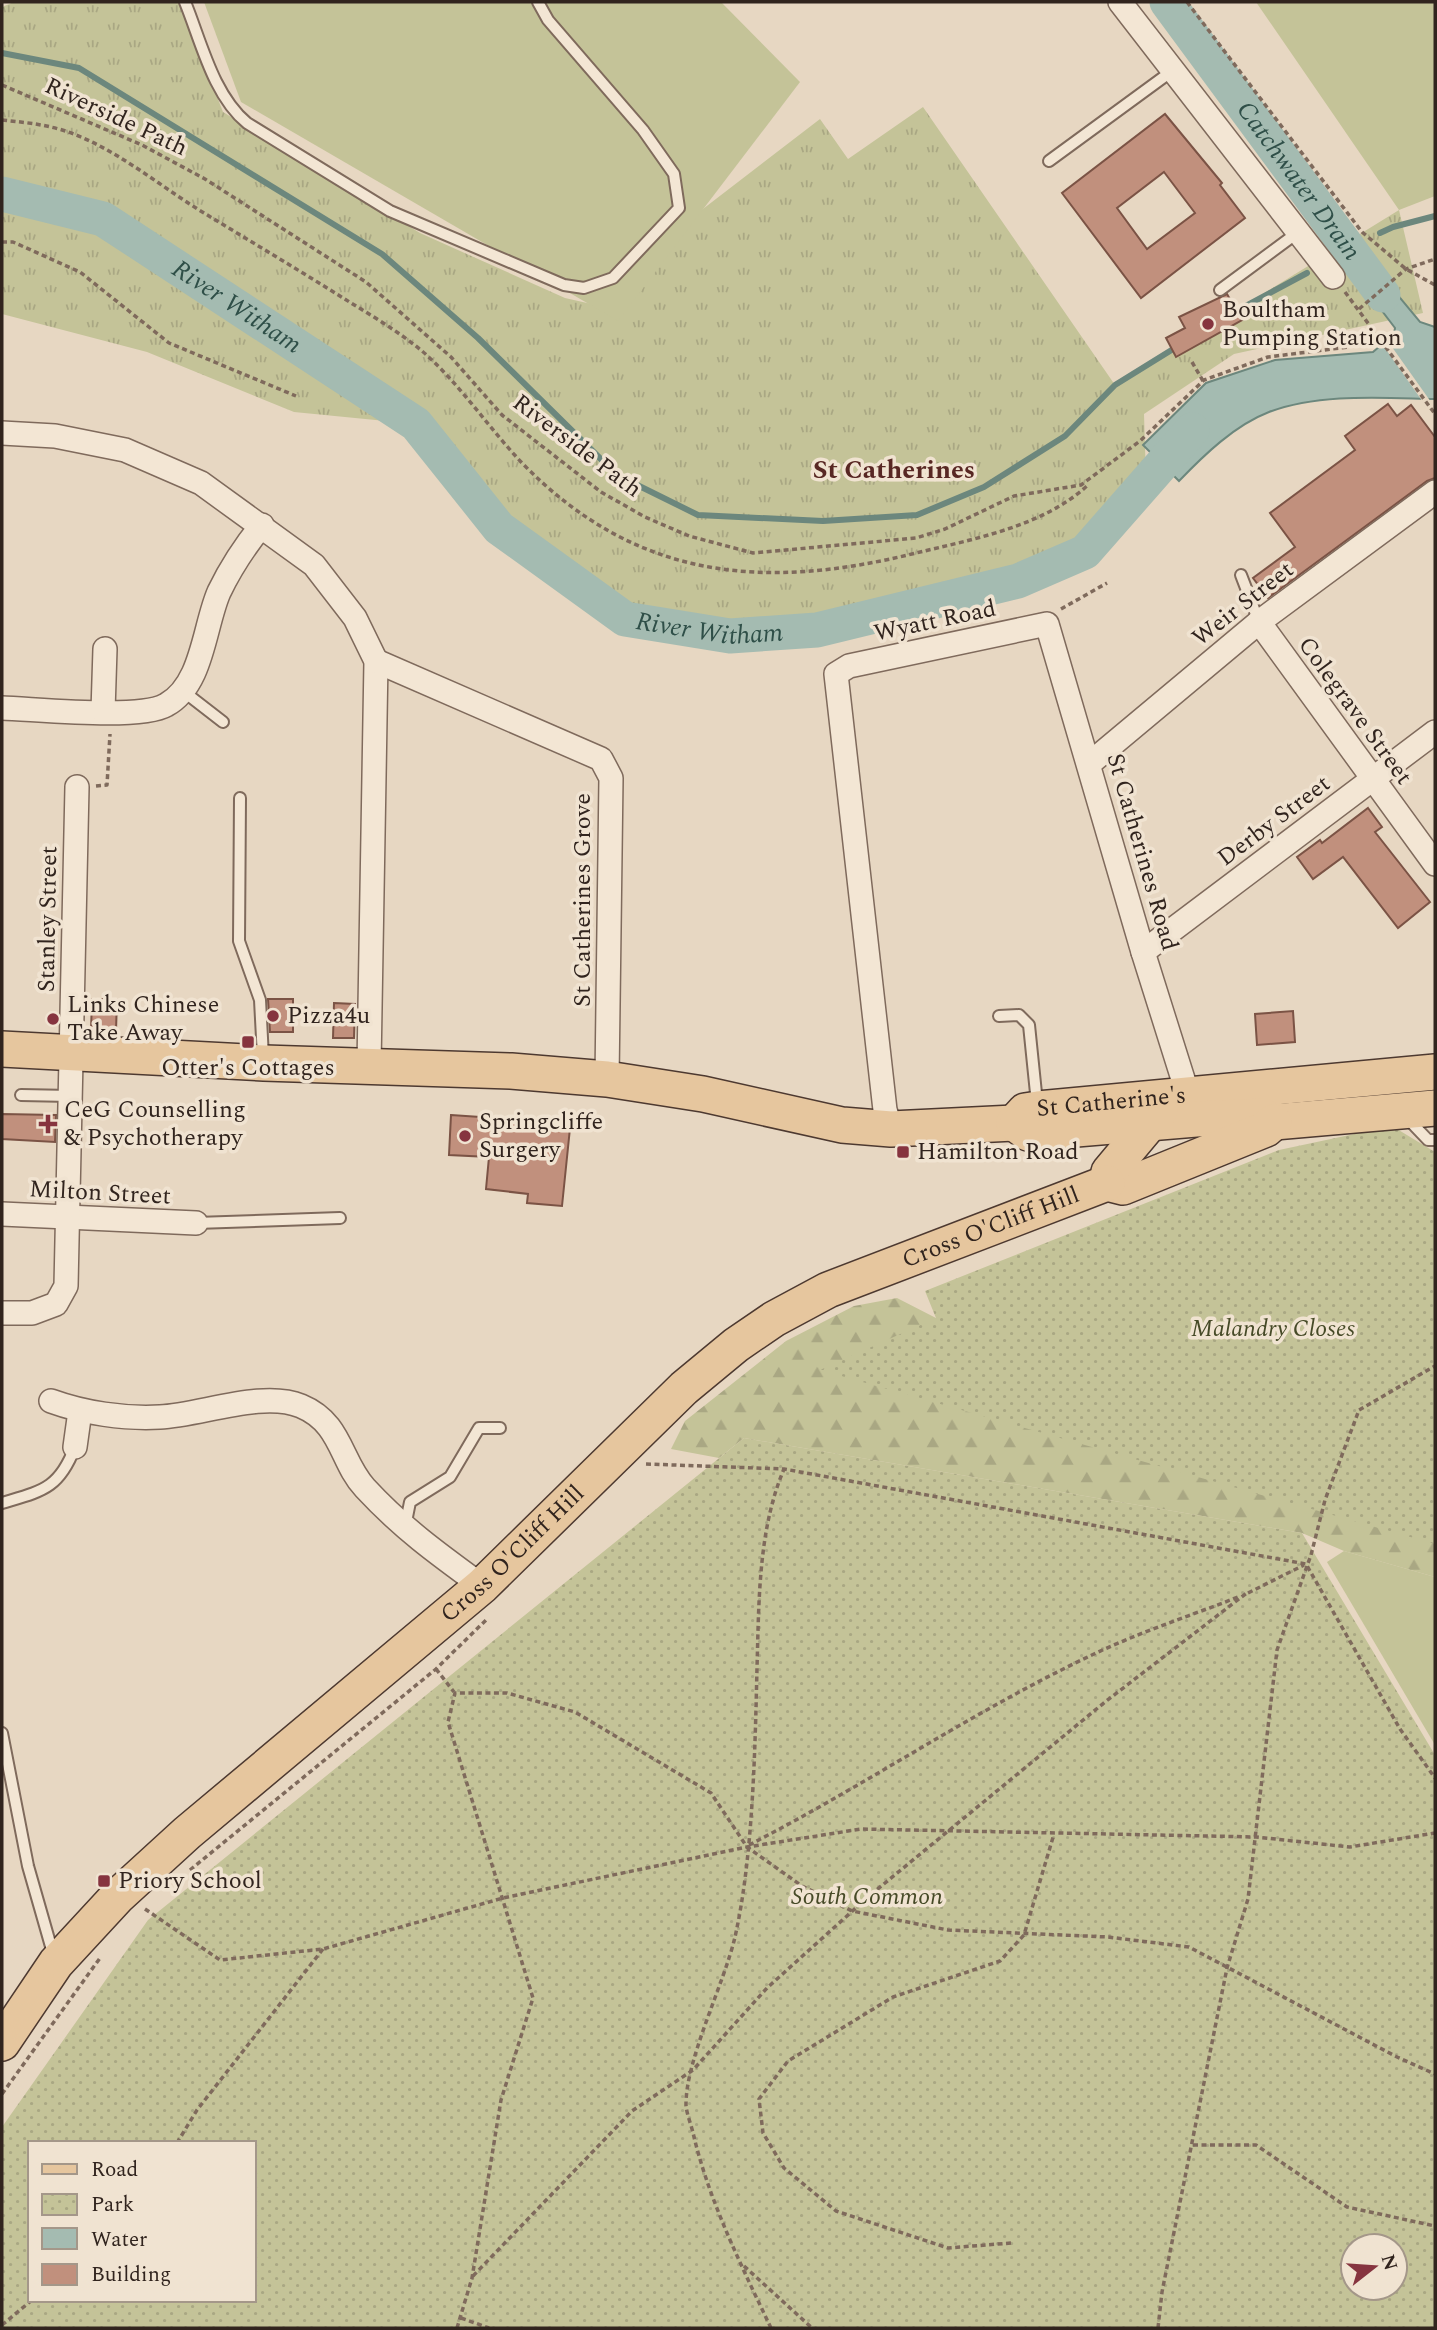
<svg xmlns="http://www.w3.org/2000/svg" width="1437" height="2330" viewBox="0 0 1437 2330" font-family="Spectral,serif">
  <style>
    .grass { fill: url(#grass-tufts) }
    .forest { fill: url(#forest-firs) }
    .park { fill: url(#park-dots); fill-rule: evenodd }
    .garden { fill: #c4c398 }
    .water { fill: #a4bbb1; stroke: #6c877d; stroke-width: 2 }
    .pier { fill: #e7d7c2 }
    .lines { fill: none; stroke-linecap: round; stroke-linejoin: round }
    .stream { stroke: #6c877d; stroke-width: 6 }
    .river { stroke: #a4bbb1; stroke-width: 35 }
    .building { fill: #c1907d; stroke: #7b5345; stroke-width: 2; fill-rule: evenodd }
    .lane-casing { stroke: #7f6a5c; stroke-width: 14 }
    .street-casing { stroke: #7f6a5c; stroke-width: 26 }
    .primary-casing { stroke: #4d3930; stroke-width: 38 }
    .path { stroke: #7f6a5c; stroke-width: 3.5; stroke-dasharray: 5 3.5; stroke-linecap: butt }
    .lane { stroke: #f3e6d4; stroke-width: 10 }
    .street { stroke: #f3e6d4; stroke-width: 23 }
    .primary { stroke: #e6c69e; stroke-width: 35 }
    .poi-dot { fill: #86343f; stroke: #f0e3d1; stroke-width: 2.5 }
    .labels { text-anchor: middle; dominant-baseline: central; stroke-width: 7; stroke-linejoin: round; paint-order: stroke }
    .street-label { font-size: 24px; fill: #31241e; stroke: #f0e3d1 }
    .poi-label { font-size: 24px; fill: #31241e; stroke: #f0e3d1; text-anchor: start }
    .park-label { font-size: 24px; font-style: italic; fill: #464a27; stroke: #f0e3d1 }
    .water-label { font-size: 26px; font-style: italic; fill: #2f4f48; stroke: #f0e3d1 }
    .neighbourhood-label { font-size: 26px; font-weight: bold; fill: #582723; stroke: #f0e3d1 }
  </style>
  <defs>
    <pattern id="grass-tufts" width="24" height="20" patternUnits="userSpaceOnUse" patternTransform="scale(1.75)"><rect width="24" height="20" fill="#c4c398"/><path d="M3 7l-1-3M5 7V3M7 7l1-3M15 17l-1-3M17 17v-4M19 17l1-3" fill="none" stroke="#a9a783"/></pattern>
    <pattern id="forest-firs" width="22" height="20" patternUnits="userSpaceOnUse" patternTransform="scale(1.75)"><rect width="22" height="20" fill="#c4c398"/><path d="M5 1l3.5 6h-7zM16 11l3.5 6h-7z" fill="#a9a783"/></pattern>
    <pattern id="park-dots" width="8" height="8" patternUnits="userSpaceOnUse" patternTransform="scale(1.75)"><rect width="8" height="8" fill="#c4c398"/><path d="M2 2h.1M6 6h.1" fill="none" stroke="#a9a783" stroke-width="1.8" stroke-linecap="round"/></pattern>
  </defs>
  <rect width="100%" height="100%" fill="#e7d7c2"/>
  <path class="grass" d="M14 2H180L223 112 420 233 565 298 596 305 699 212 820 119 848 159 923 107 1115 385 1399 210 1423 313 1234 354 1144 414 1146 480 1085 552 1018 581 817 630 730 636 625 619 499 528 416 424 294 412 147 352 2 314V7Z"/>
  <path class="forest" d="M897 1298 936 1318 1435 1456V1577L1344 1551 1302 1533 744 1438 719 1458 671 1449 685 1421 786 1341 854 1306Z"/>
  <g class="park">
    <path d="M1392 1126 1435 1152V1544L820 1370 936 1318 925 1291 1279 1150Z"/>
    <path d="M744 1438 1302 1533 1435 1755V2328H2V2127L148 1920ZM30 2143H254V2300H30ZM1353 2246H1395V2288H1353Z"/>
  </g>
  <g class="garden">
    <path d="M204 2H721L800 82 618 321 241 102Z"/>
    <path d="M1256 2H1435V196L1399 210Z"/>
    <path d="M1344 1551 1435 1577V1745L1327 1562Z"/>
  </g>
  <path class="water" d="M1362 252 1420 322 1435 327V399C1382 398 1320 393 1269 412 1235 425 1204 455 1179 481L1143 445 1206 383 1275 360 1373 352 1394 334 1395 328 1347 265Z"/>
  <path class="pier" d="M1387 340 1431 402H1423L1382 344Z"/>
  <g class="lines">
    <g class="stream">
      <path d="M2 53 79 68 382 254 478 338 617 475 698 515 823 521 917 515 984 487 1065 436 1115 385 1178 346"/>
      <path d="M1380 233 1393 227 1435 216"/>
      <path d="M1229 315 1307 273"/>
    </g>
    <g class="river">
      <path id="s1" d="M1167 2 1383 295"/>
      <path id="s2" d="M2 194 103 219 416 424 499 528 625 619 730 636 817 630 1018 581 1085 552 1192 430"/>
    </g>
  </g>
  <g class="building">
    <path d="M1165 114 1222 183 1220 185 1245 218 1141 298 1062 193ZM1164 172 1195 213 1147 249 1117 208Z"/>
    <path d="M1227 294 1242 320 1176 357 1166 338 1185 328 1179 317Z"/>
    <path d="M1388 404 1397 416 1411 405 1435 437V478L1427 481 1268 598 1253 578 1295 547 1270 513 1355 450 1345 436Z"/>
    <path d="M1368 808 1382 827 1375 832 1430 902 1398 928 1343 857 1313 879 1297 857 1320 840 1322 843Z"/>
    <path d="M92 999H117L116 1031 91 1030Z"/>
    <path d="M268 999H293V1032H270Z"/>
    <path d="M334 1003 355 1004 354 1038H333Z"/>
    <path d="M1293 1011 1295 1042 1257 1045 1255 1014Z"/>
    <path d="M2 1114 56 1115 55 1142 2 1139Z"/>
    <path d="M451 1115 527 1120 570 1128 562 1206 527 1203 528 1194 486 1189 489 1157 449 1155Z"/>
  </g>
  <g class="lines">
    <g class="lane-casing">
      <g id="lane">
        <path d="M185 2C201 41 213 95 247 123L390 211 564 285 584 288 613 278 679 208 674 174 643 130 548 20 538 2"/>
        <path d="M1049 161 1172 71"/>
        <path d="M1220 290 1297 233"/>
        <path d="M1241 575 1259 622"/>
        <path d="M183 691 223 722"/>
        <path d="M240 798 239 941 260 1000 263 1057"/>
        <path d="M999 1016 1019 1015 1029 1025 1037 1103"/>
        <path d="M21 1095 71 1096"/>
        <path d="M1406 1117 1428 1140H1435"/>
        <path d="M196 1223 340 1218"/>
        <path d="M2 1503C42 1491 59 1489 75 1447"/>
        <path d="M405 1527 410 1502 450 1477 479 1428H500"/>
        <path d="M2 1733 28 1866 54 1957"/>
      </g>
    </g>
    <g class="street-casing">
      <g id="street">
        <path d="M1120 2 1333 277"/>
        <path d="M2 433 55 436 125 450 201 483 314 565 355 618 376 661 369 1065"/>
        <path d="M1259 622 1435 864"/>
        <path d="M376 661 601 759 611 778 607 1079"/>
        <path d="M2 708C36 709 140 720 166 705 203 685 204 626 219 592 231 567 245 546 262 525"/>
        <path d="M103 711 105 649"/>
        <path d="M1089 764 1259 622 1435 492"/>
        <path d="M1143 952 1435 732"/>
        <path d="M891 1129 885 1110 836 674 849 666 1047 624 1143 952 1188 1095"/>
        <path d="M2 1214 196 1223"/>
        <path d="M2 1313H32L56 1304 66 1286 77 787"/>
        <path d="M51 1401C84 1413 124 1419 160 1417 201 1415 263 1390 301 1406 342 1423 340 1461 365 1488 402 1528 438 1554 482 1586"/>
        <path d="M75 1447 80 1411"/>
      </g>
    </g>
    <g class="primary-casing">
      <g id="primary">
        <path d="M2 1049 264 1063 511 1071 607 1079 703 1094 842 1125 891 1129 1014 1123"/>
        <path id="s3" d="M1014 1123 1025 1111 1038 1109 1435 1072"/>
        <path d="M1017 1125 1028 1133 1196 1119 1263 1116 1274 1122 1435 1108"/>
        <path d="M1107 1183 1123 1187 1266 1129 1274 1122"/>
        <path d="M1107 1183 1109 1172 1160 1111"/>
        <path id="s4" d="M2 2043 56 1963 117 1897 187 1833 482 1586 684 1388 736 1345 774 1319 828 1290 1107 1183"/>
      </g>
    </g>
    <g class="path">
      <path d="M1187 2 1362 232 1406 269 1435 285"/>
      <path d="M2 85 142 145 205 179 366 282 451 357 502 415 601 492 645 517 689 536 753 553 916 538 945 529 1014 496 1081 485 1140 441 1204 380 1268 357 1348 347 1372 326"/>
      <path d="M2 120C30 123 54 125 81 137 125 156 163 188 204 213 250 241 297 269 343 298 369 314 398 331 422 351 459 383 488 427 522 463 636 580 763 591 916 553 974 539 1045 526 1089 484"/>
      <path d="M2 242H13L80 272 169 343 296 396"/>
      <path d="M1345 292 1435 414"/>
      <path d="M1359 309 1406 269 1435 259"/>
      <path d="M1192 362 1203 381"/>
      <path d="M1061 609 1107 583"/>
      <path d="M96 786 107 785 110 734"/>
      <path d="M646 1464 784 1469 1306 1564 1400 1729 1435 1778"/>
      <path d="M1248 1593 1304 1565"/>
      <path d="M436 1669 454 1692"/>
      <path d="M749 1845C866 1785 975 1710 1094 1654 1140 1632 1190 1616 1238 1597"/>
      <path d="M190 1870 436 1669 486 1620"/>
      <path d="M145 1909 220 1960 323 1949 503 1898 747 1847 861 1829 1256 1837 1350 1847 1435 1833"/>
      <path d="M2 2094 100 1958"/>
      <path d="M177 2143 197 2110 323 1949"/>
      <path d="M1193 2145H1256L1347 2207 1435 2226"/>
      <path d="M1011 2243 948 2248 836 2211 784 2168 763 2133 759 2099 788 2061 893 1997 1000 1961 1024 1935 1054 1834"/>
      <path d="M744 2266 812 2328"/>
      <path d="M473 2276 632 2111 693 2070 767 1988 868 1897 1105 1702 1248 1592"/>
      <path d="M461 2318 489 2328"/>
      <path d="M2 2325 32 2300"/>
      <path d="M457 2328 472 2278 501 2100 533 1998 448 1722 455 1693H507L575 1712 711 1793 747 1847 802 1886 852 1911 948 1930 1108 1937 1189 1947 1397 2057 1435 2074"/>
      <path d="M771 2328C742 2267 710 2203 694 2137 692 2127 687 2115 686 2106 685 2061 724 1984 735 1937 753 1857 755 1751 757 1668 759 1602 758 1530 784 1469"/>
      <path d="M1158 2328 1162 2292 1227 1968 1248 1899 1277 1650 1311 1555 1325 1500 1359 1410 1435 1366"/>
    </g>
    <use href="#lane" class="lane"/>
    <use href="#street" class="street"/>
    <use href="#primary" class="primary"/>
  </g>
  <g class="poi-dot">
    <circle cx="1208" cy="324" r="7"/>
    <circle cx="273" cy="1016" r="7"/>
    <circle cx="53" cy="1019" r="7"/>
    <rect x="241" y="1035" width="14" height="14" rx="3.5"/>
    <path d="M44.5 1113.5h7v7h7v7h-7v7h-7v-7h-7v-7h7z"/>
    <circle cx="465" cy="1136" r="7"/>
    <rect x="896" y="1145" width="14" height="14" rx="3.5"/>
    <rect x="97" y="1874" width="14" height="14" rx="3.5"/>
  </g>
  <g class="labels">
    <g class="street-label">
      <text transform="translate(116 117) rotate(25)">Riverside Path</text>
      <text transform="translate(577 446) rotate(37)">Riverside Path</text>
      <text transform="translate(1243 604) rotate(-38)">Weir Street</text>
      <text transform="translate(935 621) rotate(-12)">Wyatt Road</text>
      <text transform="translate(1355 711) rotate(54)">Colegrave Street</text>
      <text transform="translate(1274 821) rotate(-37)">Derby Street</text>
      <text transform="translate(1142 852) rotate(74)">St Catherines Road</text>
      <text transform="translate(583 900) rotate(-90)">St Catherines Grove</text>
      <text transform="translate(48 919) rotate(-89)">Stanley Street</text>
      <text stroke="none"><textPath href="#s3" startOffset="103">St Catherine's</textPath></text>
      <text transform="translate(100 1193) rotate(3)">Milton Street</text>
      <text stroke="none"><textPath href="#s4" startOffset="1298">Cross O'Cliff Hill</textPath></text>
      <text stroke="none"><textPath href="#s4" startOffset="710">Cross O'Cliff Hill</textPath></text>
    </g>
    <g class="poi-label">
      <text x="1222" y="310">Boultham<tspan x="1222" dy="28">Pumping Station</tspan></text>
      <text x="67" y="1005">Links Chinese<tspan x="67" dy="28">Take Away</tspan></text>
      <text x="287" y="1016">Pizza4u</text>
      <text x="248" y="1068" text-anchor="middle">Otter's Cottages</text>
      <text x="64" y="1110">CeG Counselling<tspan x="64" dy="28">&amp; Psychotherapy</tspan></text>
      <text x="479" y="1122">Springcliffe<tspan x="479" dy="28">Surgery</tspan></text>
      <text x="917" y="1152">Hamilton Road</text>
      <text x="118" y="1881">Priory School</text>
    </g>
    <g class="park-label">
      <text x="1273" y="1329">Malandry Closes</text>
      <text x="867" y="1897">South Common</text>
    </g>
    <g class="water-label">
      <text stroke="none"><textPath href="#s1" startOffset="222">Catchwater Drain</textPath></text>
      <text stroke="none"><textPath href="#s2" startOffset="264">River Witham</textPath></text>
      <text stroke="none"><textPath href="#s2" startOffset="852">River Witham</textPath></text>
    </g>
    <g class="neighbourhood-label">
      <text x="894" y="470">St Catherines</text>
    </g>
  </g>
  <rect width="1437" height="2330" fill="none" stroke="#31241e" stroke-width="7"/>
  <rect x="28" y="2141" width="228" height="161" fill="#f0e3d1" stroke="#a49789" stroke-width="2"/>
  <rect x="42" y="2164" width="35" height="10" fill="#e6c69e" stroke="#a49789" stroke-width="2"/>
  <text x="91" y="2176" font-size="21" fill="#31241e">Road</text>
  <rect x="42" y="2194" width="35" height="21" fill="url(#park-dots)" stroke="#a49789" stroke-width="2"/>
  <text x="91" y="2211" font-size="21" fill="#31241e">Park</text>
  <rect x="42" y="2228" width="35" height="21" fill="#a4bbb1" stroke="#a49789" stroke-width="2"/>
  <text x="91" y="2246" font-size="21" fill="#31241e">Water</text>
  <rect x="42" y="2264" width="35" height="21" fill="#c1907d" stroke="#a49789" stroke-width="2"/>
  <text x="91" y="2281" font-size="21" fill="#31241e">Building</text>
  <g transform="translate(1374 2267) rotate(73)"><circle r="33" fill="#f0e3d1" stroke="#a49789" stroke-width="2"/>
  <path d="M0-5L12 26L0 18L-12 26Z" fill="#86343f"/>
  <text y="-10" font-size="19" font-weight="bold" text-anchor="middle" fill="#31241e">N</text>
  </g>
</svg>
